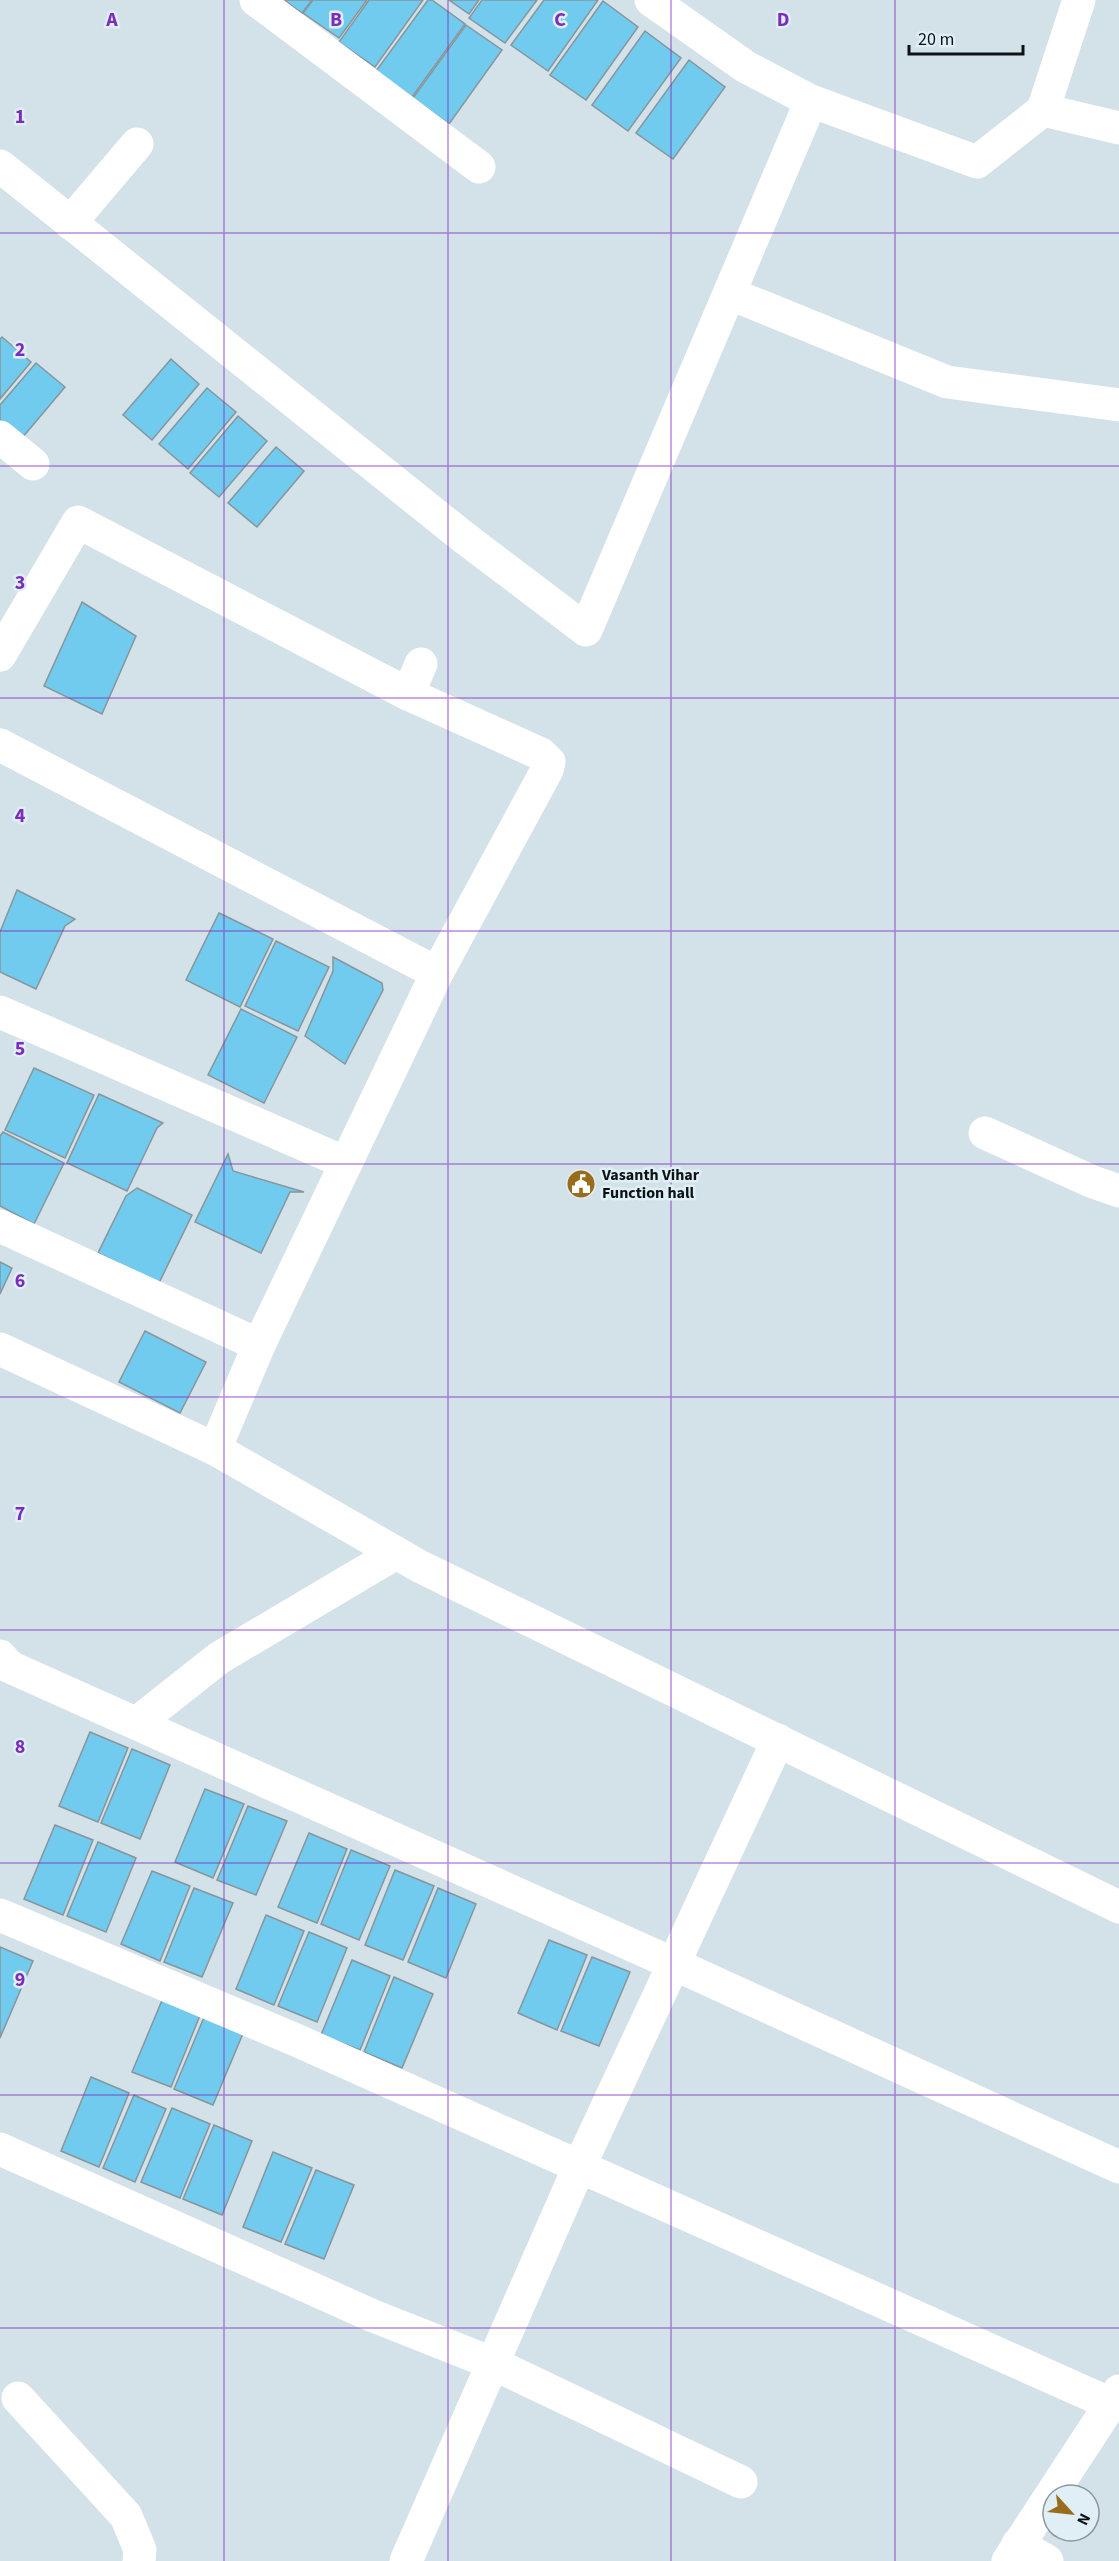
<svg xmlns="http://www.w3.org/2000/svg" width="1119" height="2561" viewBox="0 0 1119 2561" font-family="'Source Sans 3',sans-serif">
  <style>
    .building { fill: #71cbef; stroke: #88959b; stroke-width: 1.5 }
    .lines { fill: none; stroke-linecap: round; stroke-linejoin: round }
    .minor { stroke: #fff; stroke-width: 33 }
    .grid { fill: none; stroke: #7b2cbf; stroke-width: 1.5; stroke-opacity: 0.55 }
    .labels { text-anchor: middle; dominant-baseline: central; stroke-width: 5; stroke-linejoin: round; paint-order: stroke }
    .poi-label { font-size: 16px; font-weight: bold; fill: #0d1214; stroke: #e0eff5; text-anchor: start }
    .grid-label { font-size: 20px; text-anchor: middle; font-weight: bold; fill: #7b2cbf; stroke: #e0eff5; stroke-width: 5; stroke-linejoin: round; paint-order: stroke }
  </style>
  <rect width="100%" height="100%" fill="#d3e1e8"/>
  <g class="building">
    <path d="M284 0H312L302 13Z"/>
    <path d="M313 0H367L339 38 303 13Z"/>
    <path d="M369 0H423L375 67 339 42Z"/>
    <path d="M428 0H432L465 24 412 97 376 71Z"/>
    <path d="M449 0H479L469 14Z"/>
    <path d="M482 0H537L505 43 469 18Z"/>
    <path d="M544 0H598L548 71 511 45Z"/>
    <path d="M603 1 638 27 586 100 550 75Z"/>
    <path d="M466 25 502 50 449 124 413 98Z"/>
    <path d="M645 31 681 58 628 131 592 105Z"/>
    <path d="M689 60 725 87 673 159 636 133Z"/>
    <path d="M2 337 31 362 0 399V339Z"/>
    <path d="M171 359 199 384 152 440 123 415Z"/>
    <path d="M36 363 65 387 17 444 0 429V405Z"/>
    <path d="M207 388 236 412 188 469 159 444Z"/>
    <path d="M238 416 267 441 219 497 190 473Z"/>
    <path d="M276 447 304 471 257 527 228 503Z"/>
    <path d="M82 602 136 636 102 714 44 686Z"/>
    <path d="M17 890 75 919 65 926 36 989 0 972V932Z"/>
    <path d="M219 913 273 939 240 1007 186 980Z"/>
    <path d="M276 941 329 967 298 1031 245 1006Z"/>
    <path d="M333 957 382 983 383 990 345 1064 305 1036 333 971Z"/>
    <path d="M241 1009 297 1037 264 1103 208 1075Z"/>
    <path d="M34 1068 94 1095 65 1158 5 1130Z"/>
    <path d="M99 1094 163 1123 157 1128 127 1191 67 1163Z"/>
    <path d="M3 1132 64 1163 34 1224 0 1206V1136Z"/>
    <path d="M228 1154 233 1171 304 1192H290L261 1253 195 1222Z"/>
    <path d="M137 1188 192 1215 159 1283 98 1253 126 1196Z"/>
    <path d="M0 1262 12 1268 0 1294Z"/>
    <path d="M145 1331 206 1362 180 1413 119 1382Z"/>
    <path d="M90 1732 128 1748 98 1822 59 1806Z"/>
    <path d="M132 1749 170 1765 140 1839 101 1823Z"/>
    <path d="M205 1789 244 1804 213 1878 175 1862Z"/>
    <path d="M248 1806 287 1821 256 1895 217 1880Z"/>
    <path d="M55 1825 93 1840 63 1915 24 1899Z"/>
    <path d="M309 1833 347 1849 317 1923 278 1907Z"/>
    <path d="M98 1842 136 1858 106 1932 67 1916Z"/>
    <path d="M351 1850 390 1866 359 1940 321 1924Z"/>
    <path d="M395 1870 434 1886 403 1960 365 1945Z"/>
    <path d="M152 1871 190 1886 160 1961 121 1944Z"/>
    <path d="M194 1888 233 1903 202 1977 164 1962Z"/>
    <path d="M438 1888 476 1904 446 1978 408 1962Z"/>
    <path d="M266 1915 304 1931 274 2005 236 1989Z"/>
    <path d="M309 1932 347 1948 317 2022 278 2006Z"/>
    <path d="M549 1940 587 1955 557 2030 518 2013Z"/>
    <path d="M0 1947 33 1961 0 2038Z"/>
    <path d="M592 1957 630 1972 599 2046 561 2031Z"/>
    <path d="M352 1960 390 1976 360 2050 321 2035Z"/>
    <path d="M394 1977 433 1994 402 2068 364 2052Z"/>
    <path d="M163 1998 201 2013 171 2087 132 2072Z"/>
    <path d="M205 2015 244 2031 213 2105 174 2089Z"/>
    <path d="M91 2077 129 2093 99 2167 61 2151Z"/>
    <path d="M134 2095 166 2109 135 2182 103 2168Z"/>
    <path d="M172 2108 210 2124 180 2198 141 2182Z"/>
    <path d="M214 2125 252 2141 222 2215 183 2199Z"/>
    <path d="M273 2152 312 2168 281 2242 243 2227Z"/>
    <path d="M316 2170 354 2185 324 2259 285 2244Z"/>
  </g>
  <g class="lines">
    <g class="minor">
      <path d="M256 0 479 167"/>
      <path d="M651 0 746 67 811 101 977 162 1043 110"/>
      <path d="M1043 110 1079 0"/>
      <path d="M1043 110 1119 128"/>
      <path d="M0 166 462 536 586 630 811 101"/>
      <path d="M70 223 137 144"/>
      <path d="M731 294 947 382 1119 405"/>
      <path d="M0 437 33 464"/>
      <path d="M0 655 78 522 408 694 541 754 549 762 547 770 437 973 259 1345 215 1449"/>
      <path d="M408 694 421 664"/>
      <path d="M0 745 437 973"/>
      <path d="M0 1012 346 1163"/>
      <path d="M985 1133 1093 1182 1119 1191"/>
      <path d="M0 1226 259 1345"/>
      <path d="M0 1349 215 1449 419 1566 1119 1907"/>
      <path d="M0 1656 10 1667 674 1964 1119 2167"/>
      <path d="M138 1722 219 1658 396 1553"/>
      <path d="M0 1915 296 2040 1111 2404"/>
      <path d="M0 2149 371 2315 492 2363 741 2482"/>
      <path d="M18 2398 126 2516 140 2550 139 2561"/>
      <path d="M1018 2544 1047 2561"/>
      <path d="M406 2561 580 2165 778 1740"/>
      <path d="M1008 2561 1119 2391"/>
    </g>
  </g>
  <path class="grid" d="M224 0V2561M448 0V2561M671 0V2561M895 0V2561M0 233H1119M0 466H1119M0 698H1119M0 931H1119M0 1164H1119M0 1397H1119M0 1630H1119M0 1863H1119M0 2095H1119M0 2328H1119"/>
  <defs>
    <g id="civic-disc" transform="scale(1.5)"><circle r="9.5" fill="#996c1c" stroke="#e0eff5"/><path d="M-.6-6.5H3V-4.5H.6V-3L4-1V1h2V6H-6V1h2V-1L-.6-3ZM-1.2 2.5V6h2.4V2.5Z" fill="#fff"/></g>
  </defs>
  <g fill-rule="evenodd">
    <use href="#civic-disc" x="581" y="1184"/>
  </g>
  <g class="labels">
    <g class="poi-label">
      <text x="602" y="1175">Vasanth Vihar<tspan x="602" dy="18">Function hall</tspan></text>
    </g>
  </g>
  <g class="grid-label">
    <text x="112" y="26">A</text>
    <text x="336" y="26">B</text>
    <text x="560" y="26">C</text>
    <text x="783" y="26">D</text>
    <text x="20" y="123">1</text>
    <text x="20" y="356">2</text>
    <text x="20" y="589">3</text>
    <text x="20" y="822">4</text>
    <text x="20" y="1055">5</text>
    <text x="20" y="1287">6</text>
    <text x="20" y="1520">7</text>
    <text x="20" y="1753">8</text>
    <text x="20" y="1986">9</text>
  </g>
  <g transform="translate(1071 2513) rotate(117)"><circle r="28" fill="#e0eff5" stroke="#8c979b" stroke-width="1.5"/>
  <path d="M0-4.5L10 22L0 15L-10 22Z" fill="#996c1c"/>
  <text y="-9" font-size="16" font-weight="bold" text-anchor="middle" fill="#0d1214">N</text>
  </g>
  <path d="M909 45v9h114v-9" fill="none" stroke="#0d1214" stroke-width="3"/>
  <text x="918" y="45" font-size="18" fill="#0d1214" stroke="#e0eff5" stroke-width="4.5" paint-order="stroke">20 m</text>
</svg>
